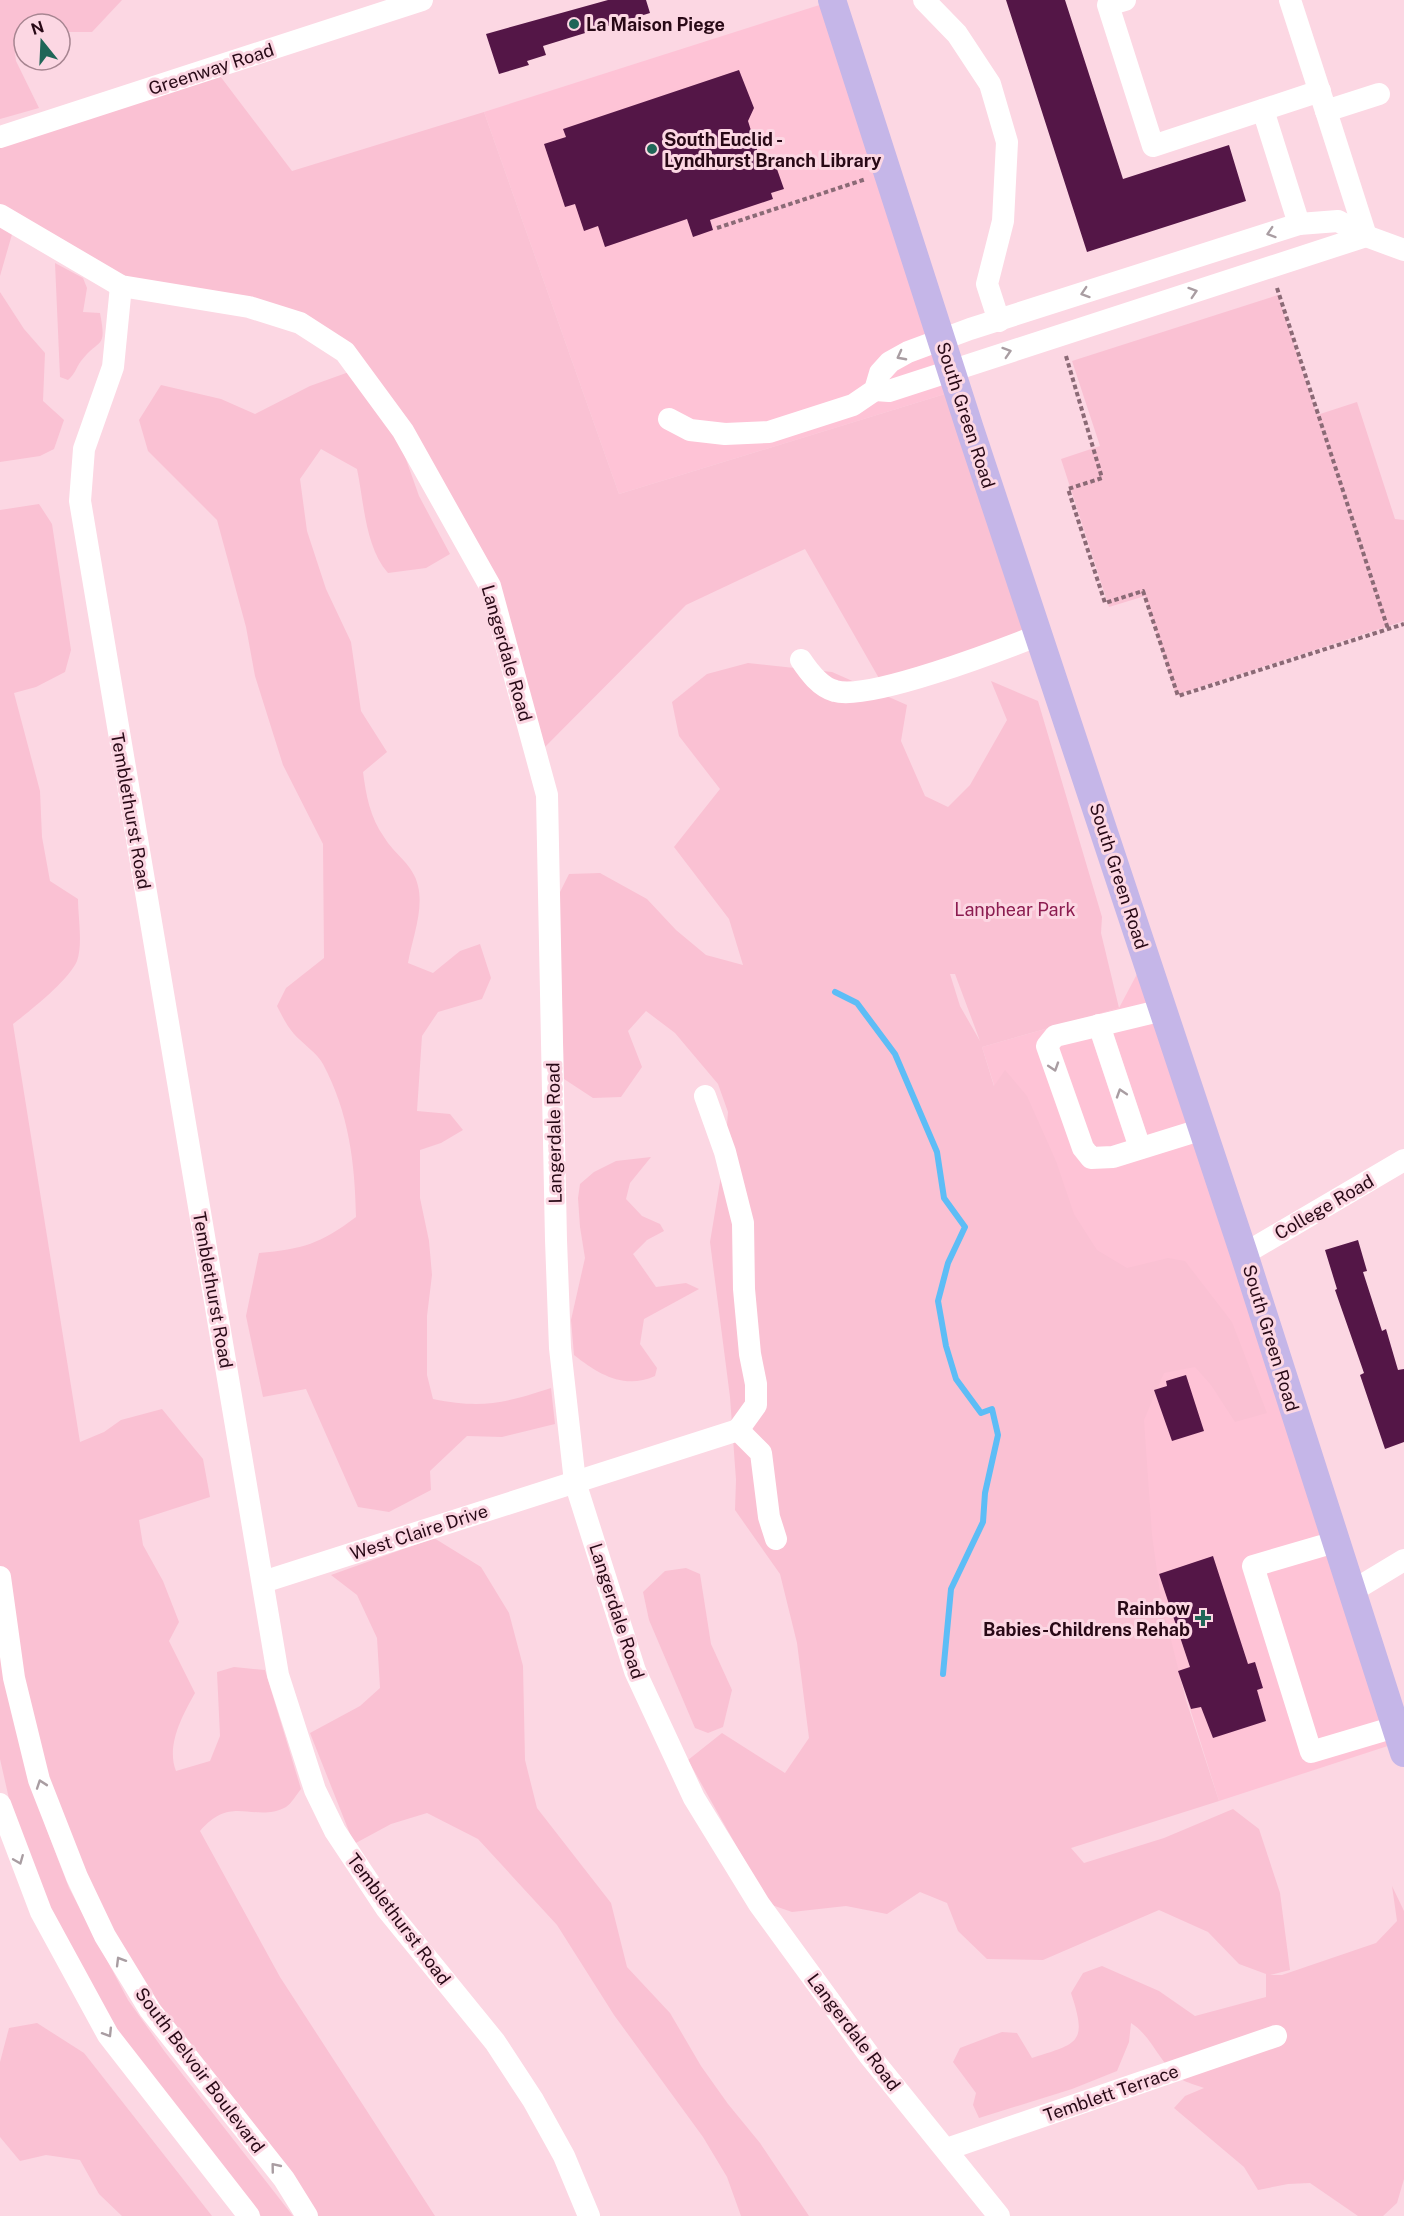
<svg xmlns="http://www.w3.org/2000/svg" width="1404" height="2216" viewBox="0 0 1404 2216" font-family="'Public Sans',sans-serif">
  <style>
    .built { fill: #fec3d6 }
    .green { fill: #fac1d3; fill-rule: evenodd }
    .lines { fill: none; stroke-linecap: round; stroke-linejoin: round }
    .stream { stroke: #5dbdf6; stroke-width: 6 }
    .building { fill: #541647 }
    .path { stroke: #8b6a76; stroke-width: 4; stroke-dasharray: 4.5 3; stroke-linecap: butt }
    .minor { stroke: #fff; stroke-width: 22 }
    .major { stroke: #c5b6e8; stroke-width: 28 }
    .oneway { stroke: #a99da2 }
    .poi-dot { fill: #206658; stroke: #fcd7e3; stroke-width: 2 }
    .labels { text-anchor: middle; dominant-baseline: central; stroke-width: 6; stroke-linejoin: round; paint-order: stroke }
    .poi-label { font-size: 18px; font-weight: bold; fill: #280916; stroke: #fcd7e3; text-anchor: start }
    .street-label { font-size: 18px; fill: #280916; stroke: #fcd7e3 }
    .park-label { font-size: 18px; fill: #8b1c50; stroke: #fcd7e3 }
  </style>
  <rect width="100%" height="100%" fill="#fcd7e3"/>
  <g class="built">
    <path d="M832 1 958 390 619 494 484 112Z"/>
    <path d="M1146 957 1400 1742 1219 1801 982 1047 1119 1008Z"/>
  </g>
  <g class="green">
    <path d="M0 0H122L92 32H60V24H24V40L14 45 16 61 39 108 0 119Z"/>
    <path d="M214 68 292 171 484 112 619 494 958 390 1039 635 884 687 805 549 686 605 536 756 490 586 345 352 300 323 121 286 15 224 0 276V137Z"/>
    <path d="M55 263 83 278 87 288 83 312 100 313C107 350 100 337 81 361 76 368 75 374 68 380L60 377Z"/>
    <path d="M0 292 24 329 45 353 43 401 64 420 54 449 40 456 0 462Z"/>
    <path d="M1278 295 1317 415 1357 402 1395 519 1404 520V621L1176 695 1145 596 1109 607 1061 459 1100 446 1072 361Z"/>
    <path d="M349 372 402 448 419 496 450 554 426 568 388 573C365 547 364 502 357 469L321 449 300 479 307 531 326 589 351 642 361 711 387 752 363 772C366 795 370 817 384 837 394 854 414 865 418 886 424 910 412 939 408 963L433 973 460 951 480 944 491 978 482 999 438 1012 422 1036 417 1111 450 1114 463 1130 441 1143 420 1150V1198L429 1241 432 1275 427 1316V1375L433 1399C482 1409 505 1403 551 1388L555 1424 502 1437 467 1436 430 1471 431 1490 389 1512 358 1507 306 1389 263 1397 246 1316 259 1253C303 1249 320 1244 356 1217 355 1163 349 1113 323 1064 317 1053 303 1044 294 1034 287 1026 282 1016 277 1006L286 988 324 958 323 844 283 765 255 676 246 627 217 520 148 451 139 420 161 385 221 399 255 414 310 386Z"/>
    <path d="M39 504 52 524 71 650 65 672 36 687 14 693 40 791 42 837 50 881 78 899C78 917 83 944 77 961 69 980 30 1011 13 1024L80 1442 104 1432 121 1420 162 1409 203 1459 210 1497 139 1520 143 1545 163 1581 179 1622 169 1641 195 1693C182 1716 166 1746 176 1771L210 1761 220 1736 217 1672 234 1667 265 1670 301 1789C297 1794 291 1804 286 1807 254 1824 232 1793 200 1831L280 1977 435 2216H307L150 2010 39 1779 0 1577V510Z"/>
    <path d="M748 663 832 672 907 705 901 741 925 796 948 807 970 785 1007 720 991 681 1038 701 1102 917 1101 933 1119 1008 982 1047 994 1086 1005 1070 1027 1096 1056 1161 1074 1214 1097 1250 1127 1268 1168 1258 1185 1261 1232 1322 1267 1413 1235 1422 1211 1385 1195 1367 1164 1373 1144 1420 1152 1535 1161 1600 1186 1700 1219 1801 1071 1848 1084 1863 1164 1838 1233 1809 1259 1829 1280 1893 1290 1970 1270 1975H1282L1376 1943 1397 1921 1392 1886 1404 1911V2179L1397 2203 1383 2216H1358L1310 2183 1288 2184 1258 2190 1244 2167 1174 2108 1185 2096 1204 2088C1197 2085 1187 2083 1181 2079 1160 2065 1153 2037 1131 2023L1129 2042 1117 2071 1072 2089 979 2118 973 2105 976 2093 953 2062 960 2048 1002 2032 1017 2033 1032 2058C1078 2043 1088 2044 1071 1993L1083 1973 1102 1966 1159 1991 1195 2016 1266 1997V1974L1239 1964 1208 1932 1159 1910 1043 1960 987 1959 958 1931 947 1903 920 1892 887 1914 846 1906 792 1912 769 1904 688 1760 722 1733 785 1773 809 1738 797 1643 780 1574 735 1510 736 1480 730 1397 710 1242 725 1152 728 1112 718 1084 675 1033 646 1011 628 1031 642 1067 621 1097 593 1098 564 1079 559 894 569 874 600 873 647 899 676 930 706 955 743 965 729 919 674 847 720 789 679 736 672 702 707 674ZM950 974H955L980 1041 960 1006Z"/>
    <path d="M651 1157 630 1183 626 1199 642 1216 660 1224 664 1231 647 1240 633 1254 656 1287 686 1283 699 1289 644 1319 640 1344 657 1368 655 1376C624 1390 598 1374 574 1355L571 1320 585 1258 580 1227 578 1198 580 1184 594 1172 616 1161Z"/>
    <path d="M434 1538 481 1567 509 1613 523 1666 525 1760 537 1808 611 1903 627 1967 670 2013 701 2066 728 2104 760 2143 809 2216H741L727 2177 703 2137 614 2015 557 1925 478 1839 427 1813 391 1824 354 1844 310 1733 360 1706 380 1688 377 1638 357 1595 331 1575Z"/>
    <path d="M686 1568 700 1574 711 1644 732 1690 723 1727 708 1733 695 1728 649 1620 643 1592 665 1571Z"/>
    <path d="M0 1618 45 1825 69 1888 128 2000 165 2052 293 2216H261L128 2047 62 1937 17 1834 0 1759Z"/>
    <path d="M37 2023 84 2053 212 2216H122L99 2194 80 2160 46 2155 20 2161 0 2137V2062L9 2028Z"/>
  </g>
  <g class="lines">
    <path class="stream" d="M835 992 857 1003 895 1054 937 1152 944 1198 965 1227 948 1263 938 1301 946 1346 956 1379 981 1413 992 1409 998 1435 985 1493 983 1522 951 1589 943 1674"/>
  </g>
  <g class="building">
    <path d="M608 0H646L650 13 543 46 546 55 527 61 529 65 499 74 486 34Z"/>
    <path d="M1006 0H1065L1123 179 1229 145 1246 201 1087 252Z"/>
    <path d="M739 70 754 108 748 121 760 159 772 155 784 189 771 193 773 199 710 220 713 230 693 237 687 219 605 247 598 226 584 231 575 204 565 207 544 144 566 137 563 129Z"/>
    <path d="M1358 1240 1367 1271 1363 1272 1382 1331 1386 1329 1398 1370 1404 1369V1442L1385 1449 1360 1375 1364 1373 1335 1290 1337 1289 1325 1250Z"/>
    <path d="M1186 1375 1204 1431 1172 1441 1154 1390 1167 1386 1166 1381Z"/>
    <path d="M1213 1556 1248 1664 1255 1662 1263 1688 1257 1690 1266 1721 1213 1738 1201 1707 1191 1709 1178 1671 1190 1667 1159 1574Z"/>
  </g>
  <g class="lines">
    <g class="path">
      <path d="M717 228 866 179"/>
      <path d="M1277 288 1388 629"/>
      <path d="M1066 356 1102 478 1068 489 1105 603 1143 591 1178 696 1404 624"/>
    </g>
    <g class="minor">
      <path d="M924 0 957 34 990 84 1007 142 1003 221 987 284 999 321"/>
      <path d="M1125 0 1108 5 1153 146 1320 91"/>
      <path d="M1290 0 1326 111 1379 94"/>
      <path d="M1263 110 1299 224"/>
      <path d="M1326 111 1366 236"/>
      <path d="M0 137 422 0"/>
      <path d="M0 215 121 286 249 307 300 323 345 352 403 431 490 586 547 795 556 1240 560 1348 575 1482 635 1671 694 1798 759 1904 869 2055 999 2216"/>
      <path d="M121 286 113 367 84 449 80 501 278 1675 315 1790 335 1831 386 1908 495 2042 533 2100 564 2156 589 2216"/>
      <path d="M875 390 889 391 1366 236"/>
      <path d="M669 419 690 430 725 434 769 432 853 405 875 390 880 373 890 362 908 352 970 329 1299 224 1338 221 1366 236 1404 250"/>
      <path d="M801 660C809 672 820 687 835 691 869 701 1001 650 1039 635"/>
      <path d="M1163 1010 1055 1036 1047 1046 1083 1148 1091 1158 1113 1157 1203 1129"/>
      <path d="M1099 1025 1140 1148"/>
      <path d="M705 1096 725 1152 743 1223 744 1289 750 1354 756 1384V1405L738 1430"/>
      <path d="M1244 1254 1404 1160"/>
      <path d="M1335 1542 1253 1566 1311 1752 1395 1727"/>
      <path d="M0 1577 14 1678 39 1780 77 1877 105 1936 150 2010 284 2179 307 2216"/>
      <path d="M263 1582 738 1430 761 1453 769 1517 776 1539"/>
      <path d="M1351 1592 1404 1560"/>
      <path d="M0 1804 41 1912 108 2035 249 2216"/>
      <path d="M947 2149 1276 2036"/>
    </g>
    <path class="major" d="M832 0 970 429 1244 1254 1404 1753"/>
  </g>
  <defs><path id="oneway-chevron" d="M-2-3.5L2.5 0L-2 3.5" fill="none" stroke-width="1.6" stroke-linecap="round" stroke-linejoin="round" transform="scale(1.5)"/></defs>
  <g class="oneway">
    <use href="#oneway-chevron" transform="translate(1271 233) rotate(162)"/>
    <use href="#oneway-chevron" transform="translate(1193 292) rotate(-18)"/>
    <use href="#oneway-chevron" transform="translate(1085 293) rotate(162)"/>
    <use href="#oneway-chevron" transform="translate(1007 352) rotate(-18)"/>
    <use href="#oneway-chevron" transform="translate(901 356) rotate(152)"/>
    <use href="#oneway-chevron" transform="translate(1054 1067) rotate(72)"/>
    <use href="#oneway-chevron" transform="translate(1121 1093) rotate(-108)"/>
    <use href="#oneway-chevron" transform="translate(41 1784) rotate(-109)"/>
    <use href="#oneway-chevron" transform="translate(19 1860) rotate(68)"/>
    <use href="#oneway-chevron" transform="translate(120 1961) rotate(-121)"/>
    <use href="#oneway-chevron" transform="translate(108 2033) rotate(58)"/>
    <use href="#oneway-chevron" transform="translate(275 2167) rotate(-129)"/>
  </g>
  <g class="poi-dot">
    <circle cx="574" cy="24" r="6"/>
    <circle cx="652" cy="149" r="6"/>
    <path d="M1200 1609h6v6h6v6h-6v6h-6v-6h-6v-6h6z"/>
  </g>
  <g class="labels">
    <g class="poi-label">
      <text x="586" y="24">La Maison Piege</text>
      <text x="664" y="139">South Euclid -<tspan x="664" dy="21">Lyndhurst Branch Library</tspan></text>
      <text x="1190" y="1608" text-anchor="end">Rainbow<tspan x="1190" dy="21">Babies-Childrens Rehab</tspan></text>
    </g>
    <g class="street-label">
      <text transform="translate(211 69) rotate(-18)">Greenway Road</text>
      <text transform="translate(966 415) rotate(72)">South Green Road</text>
      <text transform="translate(507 653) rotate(74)">Langerdale Road</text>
      <text transform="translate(131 811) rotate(80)">Temblethurst Road</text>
      <text transform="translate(1119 876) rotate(72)">South Green Road</text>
      <text transform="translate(554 1133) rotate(-91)">Langerdale Road</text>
      <text transform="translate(1324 1207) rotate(-30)">College Road</text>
      <text transform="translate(213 1290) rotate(80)">Temblethurst Road</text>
      <text transform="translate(1271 1338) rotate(73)">South Green Road</text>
      <text transform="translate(419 1532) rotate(-18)">West Claire Drive</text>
      <text transform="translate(617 1611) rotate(72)">Langerdale Road</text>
      <text transform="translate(399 1919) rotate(53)">Temblethurst Road</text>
      <text transform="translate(854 2032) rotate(53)">Langerdale Road</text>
      <text transform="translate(200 2070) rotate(53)">South Belvoir Boulevard</text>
      <text transform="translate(1111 2093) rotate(-19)">Temblett Terrace</text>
    </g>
    <g class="park-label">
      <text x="1015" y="909">Lanphear Park</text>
    </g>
  </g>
  <g transform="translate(42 42) rotate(342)"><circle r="28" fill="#fcd7e3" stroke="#a78591" stroke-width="1.5"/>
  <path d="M0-4.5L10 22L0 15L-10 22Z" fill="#206658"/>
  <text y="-9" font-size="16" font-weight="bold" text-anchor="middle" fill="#280916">N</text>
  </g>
</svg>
